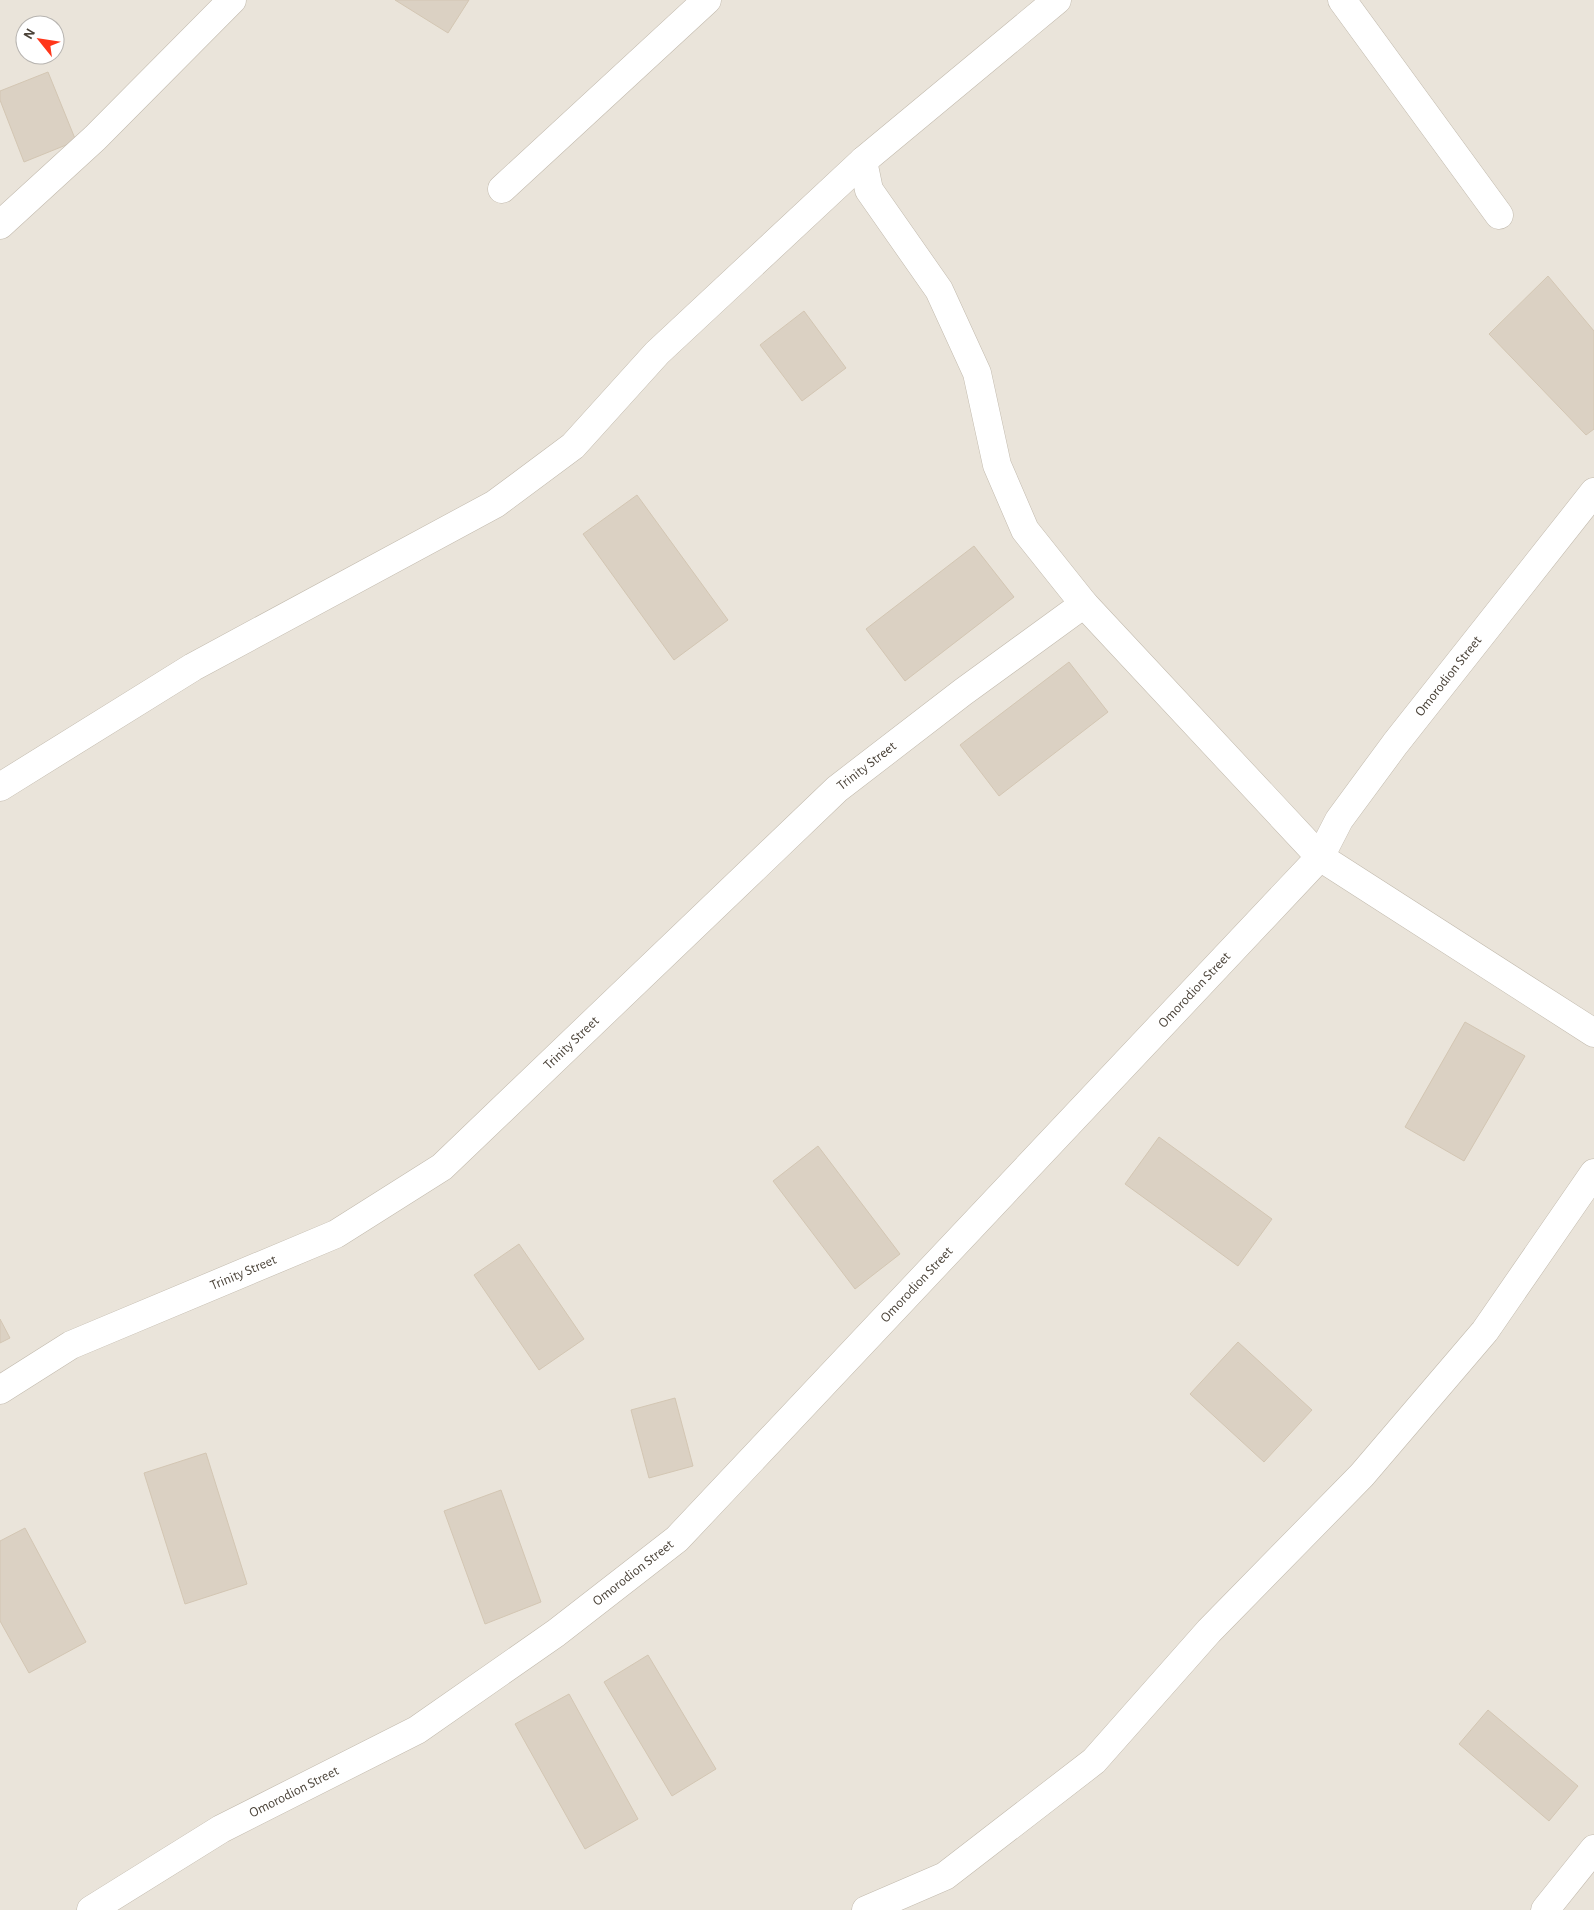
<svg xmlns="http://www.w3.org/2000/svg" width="1594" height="1910" viewBox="0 0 1594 1910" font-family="'Alegreya Sans',sans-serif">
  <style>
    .residential { fill: #eae4da; fill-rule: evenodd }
    .building { fill: #dbd1c3; stroke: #d3c6b3 }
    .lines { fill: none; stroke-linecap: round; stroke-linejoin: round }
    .street-casing { stroke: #c2baad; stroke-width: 29 }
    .street { stroke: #fff; stroke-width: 28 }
    .labels { text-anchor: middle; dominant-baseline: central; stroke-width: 5; stroke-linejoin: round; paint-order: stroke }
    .street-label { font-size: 14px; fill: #4b4339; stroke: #fff }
  </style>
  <rect width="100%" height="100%" fill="#f6f3ec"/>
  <path class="residential" d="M0 0H1594V1910H0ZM25 25H55V55H25Z"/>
  <g class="building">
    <path d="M395 0H469L448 33Z"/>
    <path d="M48 72 76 141 24 162 0 100V91Z"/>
    <path d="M1548 276 1594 331V429L1586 435 1489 334Z"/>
    <path d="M804 311 846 368 802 401 760 345Z"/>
    <path d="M637 495 728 620 674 660 583 534Z"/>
    <path d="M974 546 1014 597 905 681 866 629Z"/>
    <path d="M1069 662 1108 712 999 796 960 745Z"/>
    <path d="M1465 1022 1525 1056 1464 1161 1405 1127Z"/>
    <path d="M1159 1137 1272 1219 1238 1266 1125 1184Z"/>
    <path d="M818 1146 900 1254 855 1289 773 1181Z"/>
    <path d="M519 1244 584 1339 539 1370 474 1275Z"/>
    <path d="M0 1319 10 1338 0 1343Z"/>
    <path d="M1238 1342 1312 1410 1264 1462 1190 1394Z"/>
    <path d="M675 1398 693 1466 649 1478 631 1410Z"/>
    <path d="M206 1453 247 1584 185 1604 144 1473Z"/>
    <path d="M501 1490 541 1602 485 1624 444 1511Z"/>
    <path d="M25 1528 86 1642 29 1673 0 1621V1541Z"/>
    <path d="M648 1655 716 1769 672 1796 604 1682Z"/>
    <path d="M569 1694 638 1819 585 1849 515 1724Z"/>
    <path d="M1488 1710 1578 1786 1549 1821 1459 1744Z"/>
  </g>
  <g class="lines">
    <g class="street-casing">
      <g id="street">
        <path d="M1342 0 1499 215"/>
        <path d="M863 161 869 190 939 290 977 373 997 465 1025 530 1084 604 1320 857 1594 1033"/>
        <path d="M502 189 707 0"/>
        <path d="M0 225 95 138 232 0"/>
        <path d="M0 787 193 667 495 504 573 446 657 353 863 161 1057 0"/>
        <path id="s1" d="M0 1390 71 1345 336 1234 442 1167 837 789 963 692 1084 604"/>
        <path id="s2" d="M91 1910 221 1829 417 1730 556 1633 677 1539 1320 857 1339 820 1395 744 1594 492"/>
        <path d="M866 1910 945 1876 1094 1761 1209 1631 1362 1475 1485 1331 1594 1173"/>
        <path d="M1545 1910 1594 1849"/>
      </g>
    </g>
    <use href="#street" class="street"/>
  </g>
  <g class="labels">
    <g class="street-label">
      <text stroke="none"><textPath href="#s2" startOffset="1855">Omorodion Street</textPath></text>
      <text stroke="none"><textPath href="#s1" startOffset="1081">Trinity Street</textPath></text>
      <text stroke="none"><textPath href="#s2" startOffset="1450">Omorodion Street</textPath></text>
      <text stroke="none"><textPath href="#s1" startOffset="676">Trinity Street</textPath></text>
      <text stroke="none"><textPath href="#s1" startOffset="271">Trinity Street</textPath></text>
      <text stroke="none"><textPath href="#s2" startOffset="1045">Omorodion Street</textPath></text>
      <text stroke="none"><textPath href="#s2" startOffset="640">Omorodion Street</textPath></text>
      <text stroke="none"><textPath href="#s2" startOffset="235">Omorodion Street</textPath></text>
    </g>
  </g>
  <g transform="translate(40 40) rotate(300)"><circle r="24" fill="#ffffff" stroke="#b7b4b0"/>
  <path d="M0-4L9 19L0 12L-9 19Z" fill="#ff361a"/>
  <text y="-8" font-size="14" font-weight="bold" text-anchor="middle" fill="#4b4339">N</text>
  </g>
</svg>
